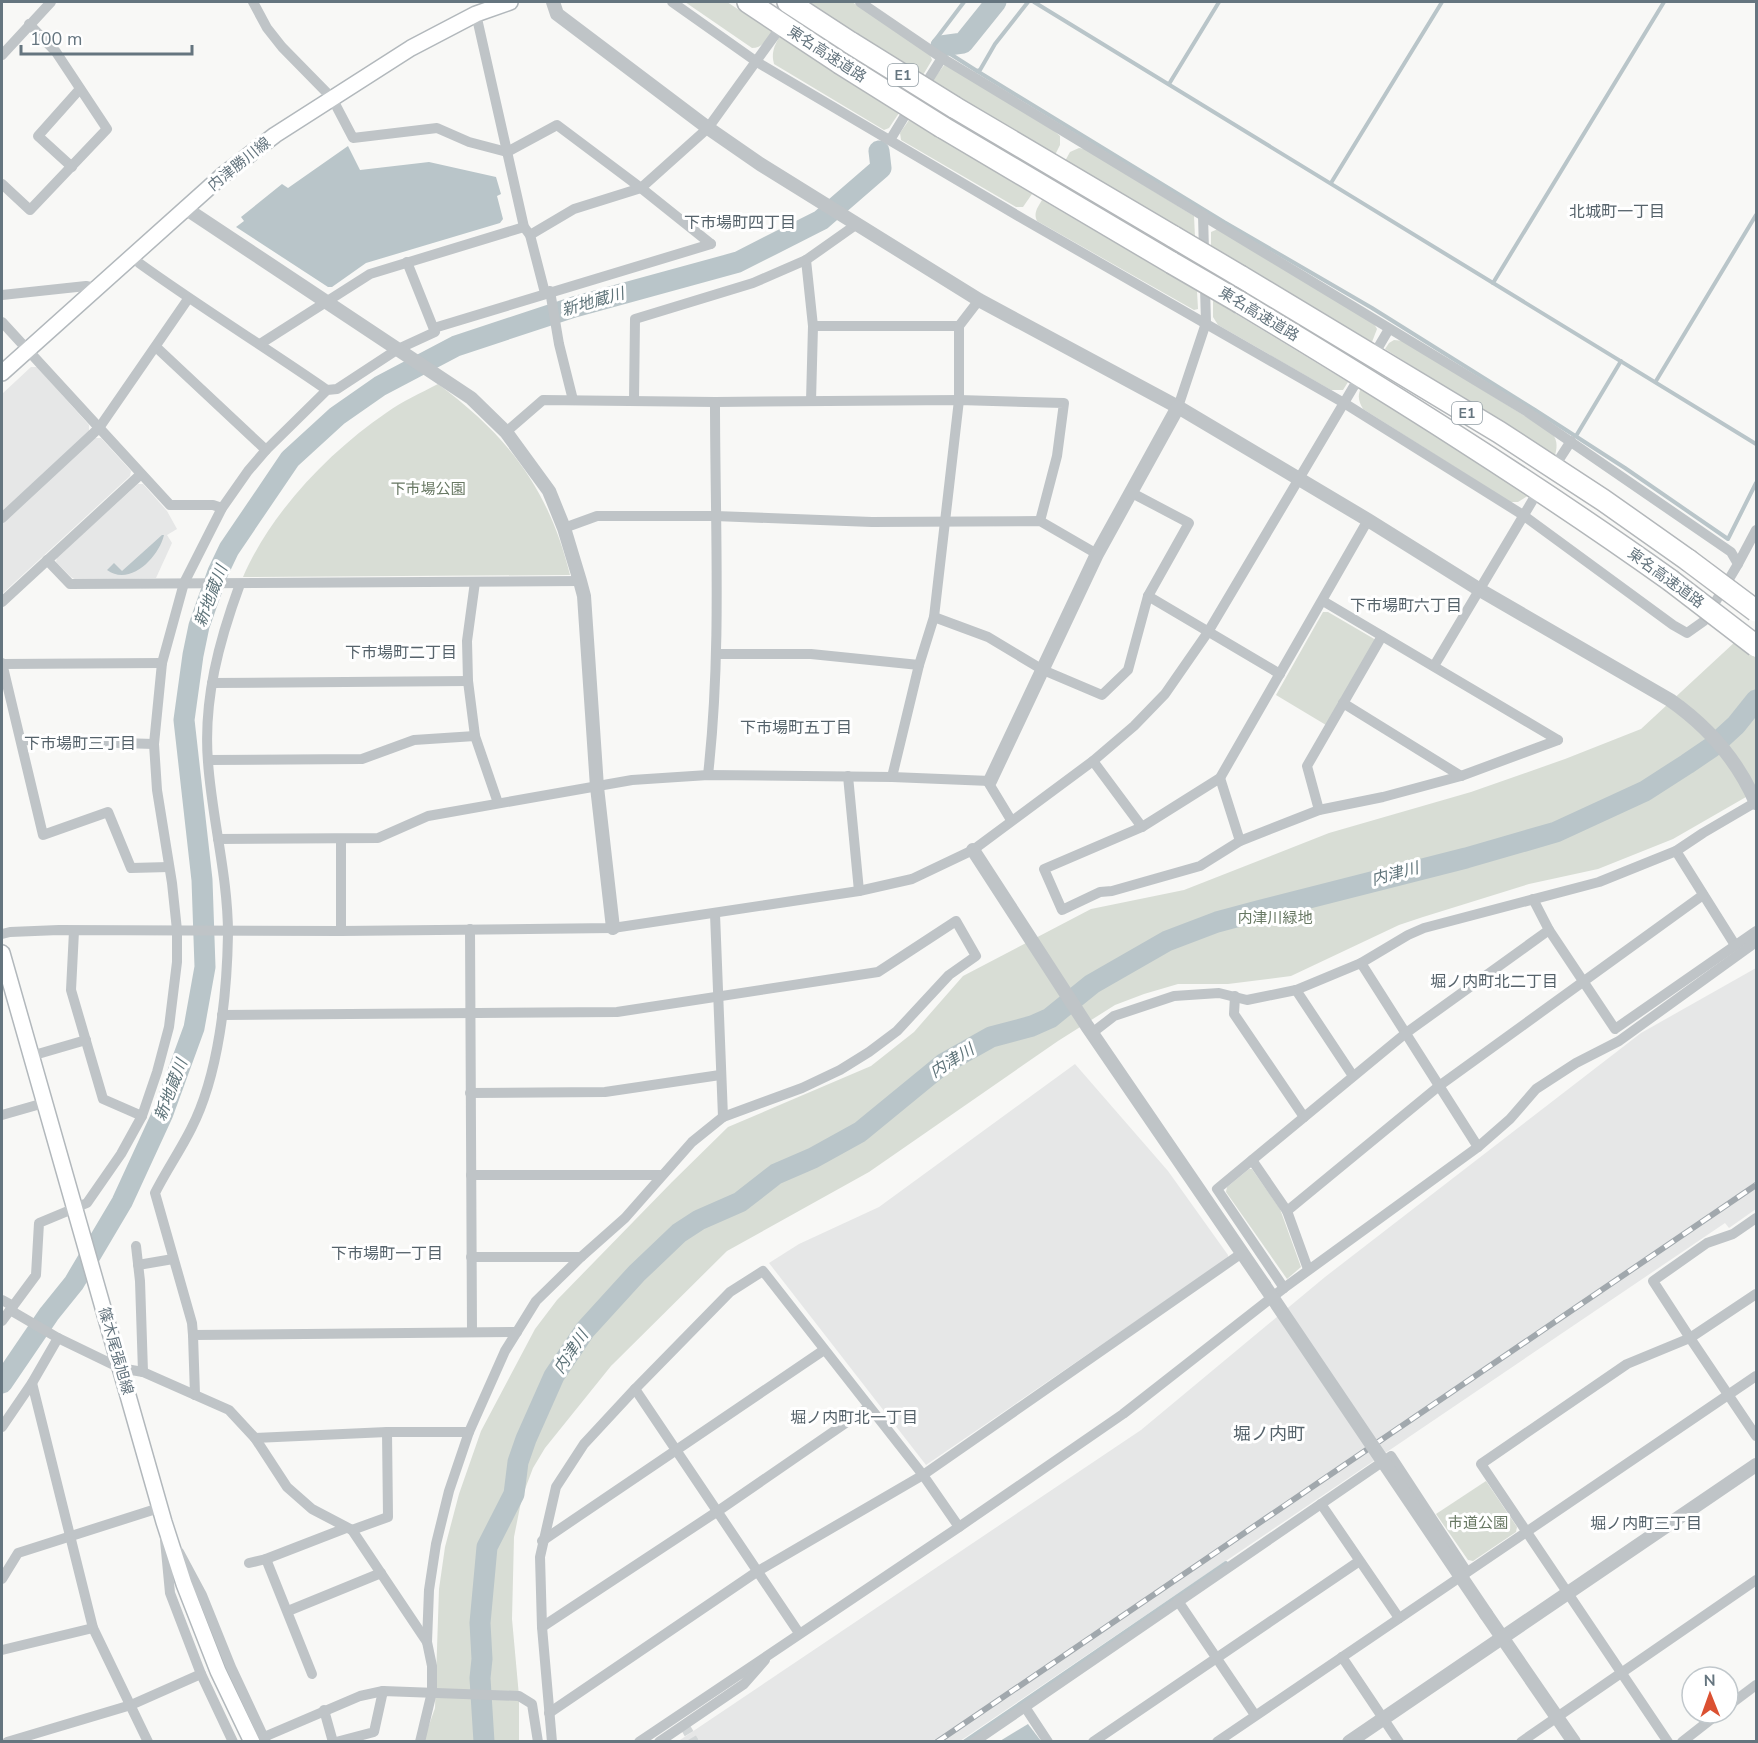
<svg xmlns="http://www.w3.org/2000/svg" width="1758" height="1743" viewBox="0 0 1758 1743" font-family="'Nunito Sans','Noto Sans JP',sans-serif">
  <style>
    .built { fill: #e6e7e7 }
    .green { fill: #d8ddd5 }
    .water { fill: #b9c5c9 }
    .lines { fill: none; stroke-linecap: round; stroke-linejoin: round }
    .stream { stroke: #b9c5c9; stroke-width: 4 }
    .river { stroke: #b9c5c9; stroke-width: 21 }
    .minor-tunnel { stroke: #d3d7d8; stroke-width: 10; stroke-dasharray: 10 5; stroke-linecap: butt }
    .secondary-casing { stroke: #b2b8bc; stroke-width: 18 }
    .motorway-casing { stroke: #b3b7ba; stroke-width: 24 }
    .minor { stroke: #bfc4c7; stroke-width: 10 }
    .tertiary { stroke: #bfc4c7; stroke-width: 14 }
    .secondary { stroke: #fff; stroke-width: 15 }
    .motorway { stroke: #fff; stroke-width: 21 }
    .rail-casing { stroke: #a1a8ad; stroke-width: 6 }
    .rail { stroke: #fff; stroke-width: 4; stroke-dasharray: 11; stroke-linecap: butt }
    .motorway-bridge-casing { stroke: #b3b7ba; stroke-width: 24; stroke-linecap: butt }
    .tertiary-bridge { stroke: #bfc4c7; stroke-width: 14 }
    .motorway-bridge { stroke: #fff; stroke-width: 21 }
    .labels { text-anchor: middle; dominant-baseline: central; stroke-width: 6; stroke-linejoin: round; paint-order: stroke }
    .shield { fill: #fff; stroke: #939ea5; stroke-width: 1.5 }
    .shield-label { font-size: 14px; font-weight: bold; fill: #65757f }
    .street-label { font-size: 15px; fill: #65757f; stroke: #fff }
    .park-label { font-size: 15px; fill: #687863; stroke: #fff }
    .neighbourhood-label { font-size: 16px; fill: #56636b; stroke: #fff }
    .water-label { font-size: 16px; font-style: italic; fill: #5f747a; stroke: #fff }
    .quarter-label { font-size: 18px; fill: #56636b; stroke: #fff }
  </style>
  <rect width="100%" height="100%" fill="#f8f8f6"/>
  <g class="built">
    <path d="M31 367H37L89 425V430L96 438H101L131 471 130 476 2 594V394Z"/>
    <path d="M138 484H143L167 511 177 529 167 535 172 543 156 578 76 580 71 577 56 562 57 557Z"/>
    <path d="M1756 968V1209L1729 1228 1725 1223 960 1741 677 1742 1141 1430 1325 1277 1641 1033Z"/>
    <path d="M1075 1064 1168 1171 1228 1255V1258L926 1465 769 1263 799 1244 879 1207Z"/>
  </g>
  <g class="green">
    <path d="M685 2H727L773 32C767 40 762 48 752 48Z"/>
    <path d="M808 2H852L929 52 932 60 923 75Z"/>
    <path d="M780 36 899 113 889 128 884 130 774 64C771 53 774 46 780 36Z"/>
    <path d="M945 64 1053 130 1060 136V145L1055 155 932 81Z"/>
    <path d="M909 120 1032 194 1023 207H1016L901 140 900 133Z"/>
    <path d="M1079 148 1085 149 1194 216 1195 237 1065 161 1070 152Z"/>
    <path d="M1042 200 1197 291 1198 309 1194 310 1037 221C1033 213 1038 207 1042 200Z"/>
    <path d="M1218 229 1373 322 1377 329 1372 342 1211 247V232Z"/>
    <path d="M1213 300 1348 382 1343 390H1331L1218 325 1213 317Z"/>
    <path d="M1394 340 1404 341 1552 433C1558 441 1557 447 1555 456L1385 349 1389 343Z"/>
    <path d="M438 384C508 436 549 489 570 575L243 577C271 512 329 452 386 413 402 401 421 393 438 384Z"/>
    <path d="M1361 388 1529 495 1518 502H1510L1363 409C1359 402 1357 396 1361 388Z"/>
    <path d="M1323 612H1328L1376 640 1326 725 1276 695Z"/>
    <path d="M1736 641 1756 658V791L1746 797 1673 839 1598 869 1529 884 1423 917 1399 925 1291 976 1228 984H1178L1144 994 1115 1005 1058 1041 869 1172 727 1251 611 1366 545 1448 533 1468 522 1497 514 1537 512 1619 519 1696V1741L423 1742 435 1708 439 1589 445 1547 459 1494 481 1431 535 1329 557 1300 672 1182 728 1127 871 1066 914 1032 963 976 1091 909 1184 890 1329 833 1471 792 1565 759 1641 729Z"/>
    <path d="M1249 1169H1252L1280 1209 1301 1267 1287 1279 1226 1192 1227 1187Z"/>
    <path d="M1486 1481 1517 1527 1516 1532 1473 1561 1468 1560 1436 1514Z"/>
  </g>
  <g class="water">
    <path d="M348 146 360 170 429 162 496 177 501 194 497 196 503 219 500 223 366 263 332 287H328L236 227 244 221 241 217 282 184 288 188Z"/>
    <path d="M162 535H164C159 557 130 587 107 570L114 563 122 571Z"/>
    <path d="M1028 1724 1041 1741H1000Z"/>
  </g>
  <g class="lines">
    <g class="stream">
      <path d="M964 2 933 43 977 71 980 70 995 44 1028 2"/>
      <path d="M1034 2 1756 444"/>
      <path d="M977 71 1224 222 1372 308 1535 410 1625 468 1728 539 1756 483"/>
      <path d="M1169 84 1219 2"/>
      <path d="M1331 183 1442 2"/>
      <path d="M1493 283 1664 2"/>
      <path d="M1656 381 1756 215"/>
      <path d="M1576 436 1621 361"/>
      <path d="M964 1742 1226 1563"/>
    </g>
    <g class="river">
      <path d="M941 46 963 43 996 2"/>
      <path d="M2 1383 49 1314 74 1283 122 1202 163 1113 194 1028 205 967 202 880 184 720 193 655 199 626 218 572 229 549 290 459 337 416 380 386 456 346 574 307 738 262 821 220 881 168 879 151"/>
      <path d="M484 1742 480 1678 482 1659 480 1623 487 1547 514 1494 518 1462 526 1439 554 1376 585 1330 637 1273 679 1233 699 1220 740 1202 776 1174 813 1158 860 1132 943 1064 991 1037 1032 1026 1050 1018 1092 984 1167 941 1217 922 1258 911 1466 858 1556 832 1645 791 1687 764 1712 747 1736 725 1756 700"/>
    </g>
    <path class="minor-tunnel" d="M684 1725 694 1742"/>
    <g class="secondary-casing">
      <g id="secondary">
        <path d="M2 373 223 175 275 135 411 48 476 14 510 2"/>
        <path d="M2 953 164 1522 184 1584 218 1671 252 1742"/>
      </g>
    </g>
    <g class="motorway-casing">
      <g id="motorway">
        <path d="M748 2 840 63"/>
        <path d="M788 2 851 43"/>
        <path d="M954 107 1174 237"/>
        <path d="M942 127 1172 263"/>
        <path d="M1240 276 1499 432 1603 500 1688 560"/>
        <path d="M1241 303C1387 391 1531 481 1670 580"/>
      </g>
    </g>
    <g class="minor">
      <path d="M253 2 267 28 282 47 332 98 353 138 437 128 469 142 507 152 557 125 641 188 711 244"/>
      <path d="M672 2 757 62 1025 220 1344 403 1523 515 1673 625 1687 633 1704 621 1738 564 1731 552 1526 411 942 58 860 2"/>
      <path d="M476 14 524 227 530 235 545 293"/>
      <path d="M2 55 51 2"/>
      <path d="M921 91 942 58"/>
      <path d="M890 140 912 104"/>
      <path d="M72 167 38 136 79 90"/>
      <path d="M2 184 30 210 107 129 56 52 29 24"/>
      <path d="M530 235 574 209 641 188 708 128 775 35"/>
      <path d="M806 260 813 326 811 401"/>
      <path d="M139 263C200 307 265 347 327 390"/>
      <path d="M550 291 559 344 573 400"/>
      <path d="M2 295 86 286 95 288"/>
      <path d="M2 322 170 505H213L222 508"/>
      <path d="M813 326H959"/>
      <path d="M434 328 711 244"/>
      <path d="M260 344 370 274 524 227"/>
      <path d="M1379 346 1389 329"/>
      <path d="M156 347 266 450"/>
      <path d="M634 401 635 319 753 283 806 260 857 224"/>
      <path d="M1178 407 1206 323 1203 215"/>
      <path d="M506 432 543 400 715 402 959 400 1064 403 1057 456 1040 521"/>
      <path d="M1560 458 1571 441"/>
      <path d="M2 518 99 428 188 299"/>
      <path d="M1368 520 1220 778 1142 827 1044 869 1062 910 1100 892 1112 891 1200 866 1240 841 1319 810 1383 797 1461 776 1558 740"/>
      <path d="M564 528 597 516H715L872 522 1040 521 1097 554"/>
      <path d="M47 560 70 584 580 581"/>
      <path d="M1738 564 1756 530"/>
      <path d="M475 582 467 641 468 681 475 736 498 803"/>
      <path d="M1148 596 1280 674"/>
      <path d="M1323 601 1558 740"/>
      <path d="M2 602 141 474"/>
      <path d="M934 617 988 637 1043 670 1102 695 1128 670 1148 596 1189 523 1132 493"/>
      <path d="M717 654H811L919 665"/>
      <path d="M2 663 43 835 108 812 131 868 169 867"/>
      <path d="M2 664 162 663"/>
      <path d="M1434 666 1534 498"/>
      <path d="M212 683 468 681"/>
      <path d="M1343 703 1461 776"/>
      <path d="M21 740 154 744"/>
      <path d="M208 760 362 759 414 740 475 736"/>
      <path d="M1093 761 1142 827"/>
      <path d="M708 775C722 651 715 526 715 402"/>
      <path d="M848 776 859 891"/>
      <path d="M892 777 919 665 934 617 959 400V326L979 300"/>
      <path d="M1220 778 1240 841"/>
      <path d="M988 782 1011 820"/>
      <path d="M1319 810 1307 766 1382 636"/>
      <path d="M218 839 378 838 428 816 632 780 708 775 892 777 990 781"/>
      <path d="M341 839V931"/>
      <path d="M1676 851 1735 945"/>
      <path d="M1533 899 1549 930 1615 1029 1756 931"/>
      <path d="M715 914 723 1117"/>
      <path d="M470 929 472 1331"/>
      <path d="M74 931 71 990 103 1099 142 1116"/>
      <path d="M2 934 10 932 59 930 341 931 613 928 859 891 912 879 973 850 1093 761 1134 726 1165 694 1208 632 1354 386"/>
      <path d="M1361 963 1478 1147"/>
      <path d="M1296 990 1353 1076"/>
      <path d="M1235 996 1234 1014 1304 1117"/>
      <path d="M222 1015 617 1012 878 972 956 921 976 956 949 975 897 1031 869 1052 840 1070 802 1088 723 1117 692 1142 625 1218 581 1257 536 1301 505 1351 469 1432 449 1491 436 1544 429 1590 427 1642 432 1666V1692L420 1742"/>
      <path d="M1092 1033 1114 1016 1174 996 1219 993 1247 1000 1296 990 1361 963 1408 935 1424 928 1599 882 1676 851 1703 833 1756 802"/>
      <path d="M31 1056 86 1040"/>
      <path d="M470 1093 605 1092 720 1075"/>
      <path d="M2 1115 44 1103"/>
      <path d="M1252 1160 1287 1211 1308 1269"/>
      <path d="M471 1175H661"/>
      <path d="M1287 1211 1439 1086 1703 895"/>
      <path d="M1756 1218 1733 1234 1707 1243 1653 1281 1690 1338 1756 1436"/>
      <path d="M136 1246 140 1281 143 1372"/>
      <path d="M471 1257H581"/>
      <path d="M138 1265 173 1259"/>
      <path d="M1284 1288 1217 1189 1406 1033 1549 930"/>
      <path d="M2 1300 13 1306"/>
      <path d="M10 1310 58 1338 120 1368 143 1372 229 1410 255 1438 287 1487 312 1509 352 1530 427 1642"/>
      <path d="M2 1321 36 1275 39 1223 87 1203 121 1154 142 1116 157 1072 169 1027 177 962V930L172 883 157 790 154 744 162 663 184 583 222 508 248 471 266 450 327 390 337 389 398 349 435 332 407 262"/>
      <path d="M193 1335 192 1323 155 1193C166 1171 180 1151 191 1129 219 1075 227 994 228 934 228 876 212 819 208 762 203 700 219 641 240 584"/>
      <path d="M32 1383 93 1628 148 1742"/>
      <path d="M635 1389 799 1633"/>
      <path d="M195 1395 193 1335 517 1332"/>
      <path d="M2 1427 32 1383 58 1338"/>
      <path d="M255 1438 387 1432H469"/>
      <path d="M1321 1504 1399 1618"/>
      <path d="M352 1530 388 1517 387 1432"/>
      <path d="M165 1540 170 1593 201 1674 233 1742"/>
      <path d="M542 1541 824 1350"/>
      <path d="M179 1552 202 1595 231 1667 266 1742"/>
      <path d="M266 1559 312 1674"/>
      <path d="M249 1563 266 1559 346 1528"/>
      <path d="M2 1579 18 1553 159 1508"/>
      <path d="M1178 1601 1255 1715"/>
      <path d="M288 1611 381 1573"/>
      <path d="M542 1627 718 1511 869 1407"/>
      <path d="M2 1650 93 1628"/>
      <path d="M1342 1657 1399 1742"/>
      <path d="M1728 1706 1756 1685"/>
      <path d="M1025 1707 1048 1742"/>
      <path d="M324 1710 333 1742"/>
      <path d="M549 1713 758 1571 923 1475 1242 1253"/>
      <path d="M264 1737 360 1696 383 1691 519 1696 532 1704 538 1742"/>
      <path d="M7 1742 131 1705 201 1674"/>
      <path d="M336 1742 374 1732 383 1691"/>
      <path d="M552 1742 542 1627 540 1557 556 1487 584 1444 635 1389 730 1292 763 1271 923 1475 959 1527"/>
      <path d="M639 1742 959 1527 1123 1414 1284 1288 1478 1147 1510 1119 1536 1089 1576 1063 1619 1041 1756 942"/>
      <path d="M659 1742 744 1684 765 1660"/>
      <path d="M974 1742 1391 1456 1467 1572"/>
      <path d="M1093 1742 1358 1562"/>
      <path d="M1217 1742 1756 1376"/>
      <path d="M1521 1742 1756 1580"/>
      <path d="M1668 1742 1481 1464 1627 1364 1690 1338 1756 1294"/>
      <path d="M1682 1742 1719 1713"/>
    </g>
    <g class="tertiary">
      <path d="M553 2 557 14 708 128 760 164 979 300 1178 407 1368 520 1480 590 1670 700C1707 726 1738 761 1756 803"/>
      <path d="M185 208 471 398 506 432 549 491 564 528 580 581 584 596 597 787 613 928"/>
      <path d="M990 781 1097 554 1178 407"/>
      <path d="M973 850 1087 1026 1264 1285"/>
      <path d="M1486 1614 1574 1742"/>
      <path d="M1349 1742 1756 1465"/>
    </g>
    <use href="#secondary" class="secondary"/>
    <use href="#motorway" class="motorway"/>
    <g class="rail-casing">
      <path id="rail" d="M937 1742 1756 1185"/>
    </g>
    <use href="#rail" class="rail"/>
    <g class="motorway-bridge-casing">
      <g id="motorway-bridge">
        <path d="M851 43 954 107"/>
        <path d="M840 63 942 127"/>
        <path d="M1174 237 1240 276"/>
        <path d="M1172 263 1241 303"/>
        <path d="M1688 560 1756 611"/>
        <path d="M1670 580 1756 646"/>
      </g>
    </g>
    <path class="tertiary-bridge" d="M1264 1285 1486 1614"/>
    <use href="#motorway-bridge" class="motorway-bridge"/>
  </g>
  <g class="labels">
    <g class="shield">
      <rect x="888" y="64" width="30" height="22" rx="4.5"/>
      <rect x="1452" y="402" width="30" height="22" rx="4.5"/>
    </g>
    <g class="shield-label">
      <text x="903" y="75">E1</text>
      <text x="1467" y="413">E1</text>
    </g>
    <g class="street-label">
      <text transform="translate(827 54) rotate(33)">東名高速道路</text>
      <text transform="translate(239 164) rotate(-39)">内津勝川線</text>
      <text transform="translate(1259 314) rotate(31)">東名高速道路</text>
      <text transform="translate(1666 578) rotate(36)">東名高速道路</text>
      <text transform="translate(116 1351) rotate(74)">篠木尾張旭線</text>
    </g>
    <g class="park-label">
      <text x="428" y="489">下市場公園</text>
      <text x="1275" y="918">内津川緑地</text>
      <text x="1478" y="1523">市道公園</text>
    </g>
    <g class="neighbourhood-label">
      <text x="1617" y="212">北城町一丁目</text>
      <text x="740" y="223">下市場町四丁目</text>
      <text x="1406" y="606">下市場町六丁目</text>
      <text x="401" y="653">下市場町二丁目</text>
      <text x="796" y="728">下市場町五丁目</text>
      <text x="80" y="744">下市場町三丁目</text>
      <text x="1494" y="982">堀ノ内町北二丁目</text>
      <text x="387" y="1254">下市場町一丁目</text>
      <text x="854" y="1418">堀ノ内町北一丁目</text>
      <text x="1646" y="1524">堀ノ内町三丁目</text>
    </g>
    <g class="water-label">
      <text transform="translate(593 302) rotate(-16)">新地蔵川</text>
      <text transform="translate(211 596) rotate(-69)">新地蔵川</text>
      <text transform="translate(1395 874) rotate(-15)">内津川</text>
      <text transform="translate(952 1061) rotate(-32)">内津川</text>
      <text transform="translate(171 1090) rotate(-69)">新地蔵川</text>
      <text transform="translate(571 1352) rotate(-56)">内津川</text>
    </g>
    <g class="quarter-label">
      <text x="1269" y="1434">堀ノ内町</text>
    </g>
  </g>
  <rect width="1758" height="1743" fill="none" stroke="#65757f" stroke-width="6"/>
  <g transform="translate(1710 1695) rotate(359)"><circle r="28" fill="#ffffff" stroke="#c1c8cc" stroke-width="1.5"/>
  <path d="M0-4.5L10 22L0 15L-10 22Z" fill="#db5132"/>
  <text y="-9" font-size="16" font-weight="bold" text-anchor="middle" fill="#65757f">N</text>
  </g>
  <path d="M21 45v9h171v-9" fill="none" stroke="#65757f" stroke-width="3"/>
  <text x="30" y="45" font-size="18" fill="#65757f" stroke="#ffffff" stroke-width="4.5" paint-order="stroke">100 m</text>
</svg>
